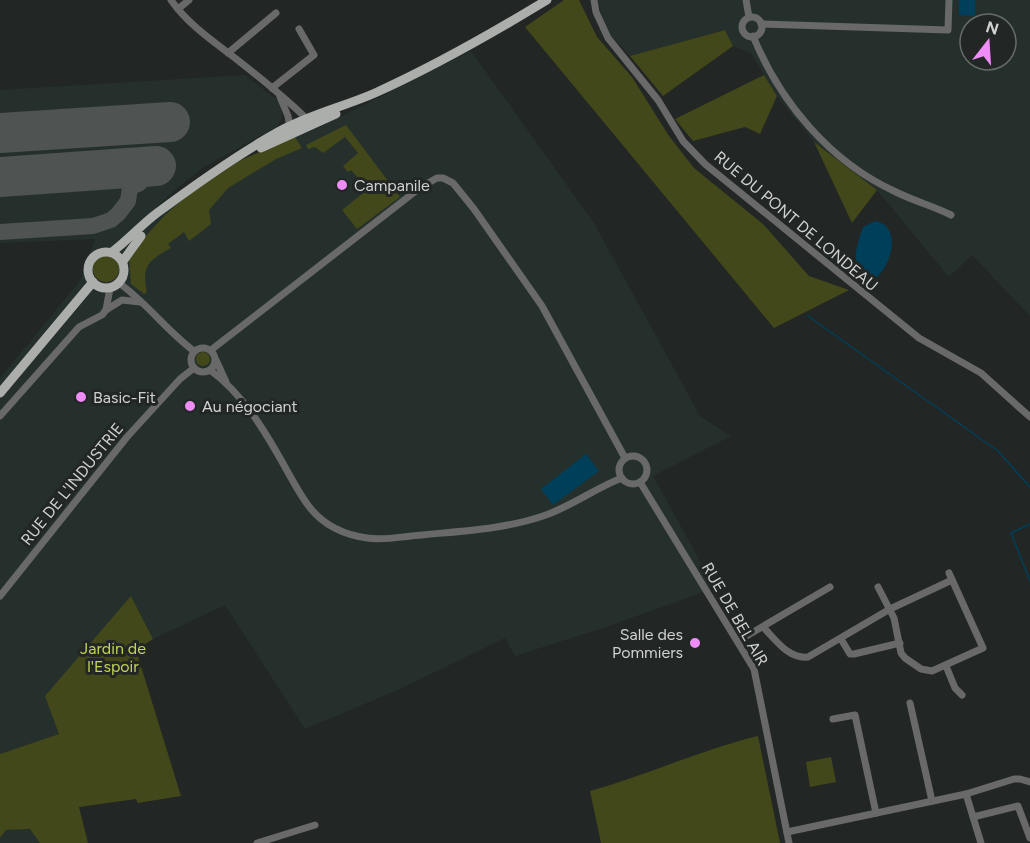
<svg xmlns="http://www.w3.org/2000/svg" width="1030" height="843" viewBox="0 0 1030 843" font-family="Figtree,sans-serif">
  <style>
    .built { fill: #25302d; fill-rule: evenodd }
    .green { fill: #424819 }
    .water { fill: #003f5a }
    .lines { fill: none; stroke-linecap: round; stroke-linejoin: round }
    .stream { stroke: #003f5a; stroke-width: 1.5 }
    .taxiway { stroke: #4f5351; stroke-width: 16 }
    .runway { stroke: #4f5351; stroke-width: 40 }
    .minor { stroke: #686968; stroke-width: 7 }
    .major { stroke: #abaeab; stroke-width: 9 }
    .poi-dot { fill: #ee8cf8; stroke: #222624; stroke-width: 2 }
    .labels { text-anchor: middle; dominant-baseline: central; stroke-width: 6; stroke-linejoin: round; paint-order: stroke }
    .poi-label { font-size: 16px; fill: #cfd2d1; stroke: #222624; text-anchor: start }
    .street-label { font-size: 16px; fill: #cfd2d1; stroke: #222624 }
    .park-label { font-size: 16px; fill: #c4d454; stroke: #222624 }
  </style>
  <rect width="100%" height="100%" fill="#222624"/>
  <g class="built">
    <path d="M598 0H1030V316L972 255 949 277 877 190 814 142 777 96 751 53 733 46 725 30 630 56 611 36 601 13ZM970 24H1006V60H970Z"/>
    <path d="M471 51 594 223 700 416 731 436 653 476 715 588 606 627 515 656 505 638 400 689 305 729 225 605 153 639 131 596 59 734 0 754V378L80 281 95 239 0 243V90L245 75 277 100 281 108 282 117 278 126 204 167 171 193 134 230 241 160 320 127Z"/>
    <path d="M31 829 40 843H0V838L6 830Z"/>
  </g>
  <g class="green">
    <path d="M564 0H579L597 37 632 77 669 136 694 168 763 224 809 276 849 290 774 328 525 27Z"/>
    <path d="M725 30 733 46 663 96 630 56Z"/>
    <path d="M764 75 777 96 760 134 745 127 693 141 675 119Z"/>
    <path d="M346 125 400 197 357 229 342 210 368 189 351 170 348 172 343 166 358 153 345 137 323 153 315 147 308 149 306 145Z"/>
    <path d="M295 137 302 148 276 159 228 188 209 210 211 224 189 241 184 232 168 244 171 248C149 260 141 266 147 292L144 294 131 284 129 258 133 250 165 215 194 190 241 160Z"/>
    <path d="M814 142 877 190 852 223Z"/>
    <circle cx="106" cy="269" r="13"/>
    <circle cx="203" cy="359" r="7"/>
    <path d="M131 596 153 639 136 650 181 796 138 803 136 799 79 807 88 843H40L30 829 6 830 0 838V754L59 734 45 696Z"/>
    <path d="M758 736 780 843H601L590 791C647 775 701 750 758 736Z"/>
    <path d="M831 757 836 782 810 787 806 762Z"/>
  </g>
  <g class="water">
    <path d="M959 0H975V16L959 15Z"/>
    <path d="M875 221C902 226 892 263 877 277L861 273C851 258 858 242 863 227Z"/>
    <path d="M586 454 599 471 553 505 541 489Z"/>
  </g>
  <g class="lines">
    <g class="stream">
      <path d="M808 316 998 451 1030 487"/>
      <path d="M1030 524 1011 533 1030 581"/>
    </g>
    <g class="taxiway">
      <path d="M110 170C125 173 136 202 147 170L144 167"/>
      <path d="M0 232 93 226 111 220 118 214 128 201 133 168"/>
    </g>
    <g class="runway">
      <path d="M0 133 170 122"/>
      <path d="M0 177 156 166"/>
    </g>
    <g class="minor">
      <path d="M171 0C189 26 216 43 240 62 263 80 286 99 307 119"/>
      <path d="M594 0 596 12 608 38 658 100 683 141 705 164 919 338 981 373 1030 417"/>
      <path d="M746 0 749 17"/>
      <path d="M178 9 189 0"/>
      <circle cx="752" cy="27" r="10"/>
      <path d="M761 24 948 30 949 0"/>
      <path d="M753 36C780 102 830 162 896 192 914 201 933 206 951 215"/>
      <path d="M228 53 276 13"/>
      <path d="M272 88 314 55 299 29"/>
      <path d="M280 97 288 116 290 127"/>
      <path d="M119 283C147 303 167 331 194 351"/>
      <path d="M106 310 122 300 140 302"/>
      <circle cx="203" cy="360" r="12"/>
      <path d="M211 350 421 187 437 178H443L453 183 474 209 542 306 625 458"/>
      <path d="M216 360 226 382"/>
      <path d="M210 370C243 394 265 431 285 467 293 481 301 497 311 509 325 526 346 535 367 538 384 541 404 536 422 535 462 531 505 529 543 516 571 507 595 488 622 478"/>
      <path d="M0 416 79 327 102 315 106 310 110 288"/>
      <circle cx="633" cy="470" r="14"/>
      <path d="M640 482 754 669 789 843"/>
      <path d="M878 587 894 618 901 653 905 658 921 669 932 671 983 648 949 573"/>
      <path d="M0 596 127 437 180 379 194 368"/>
      <path d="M763 627C776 640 788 659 808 657L890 609 952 580"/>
      <path d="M841 639 850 654H854L900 643"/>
      <path d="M738 641 830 587"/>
      <path d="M946 666 955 688 962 695"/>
      <path d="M910 703 932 801"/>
      <path d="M833 719 855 715 876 813"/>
      <path d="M966 794 981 843"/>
      <path d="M973 817 1018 806 1030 838"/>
      <path d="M787 832 966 794 1014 779H1020L1030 782"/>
      <path d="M257 843 315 825"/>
    </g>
    <g class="major">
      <path d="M261 148 336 114"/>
      <circle cx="106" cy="270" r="18"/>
      <path d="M112 252C128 240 141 225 157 213 196 184 235 156 278 132 308 115 343 107 375 93 435 66 491 34 547 0"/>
      <path d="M123 261 141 236"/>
      <path d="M0 393 93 282"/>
    </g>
  </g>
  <g class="poi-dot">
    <circle cx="342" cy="185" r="6"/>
    <circle cx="81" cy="397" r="6"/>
    <circle cx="190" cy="406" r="6"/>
    <circle cx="695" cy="643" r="6"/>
  </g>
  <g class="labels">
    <g class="poi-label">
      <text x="354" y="185">Campanile</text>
      <text x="93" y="397">Basic-Fit</text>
      <text x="202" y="406">Au négociant</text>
      <text x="683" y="634" text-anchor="end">Salle des<tspan x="683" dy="18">Pommiers</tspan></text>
    </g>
    <g class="street-label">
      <text transform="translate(796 221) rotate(40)">RUE DU PONT DE LONDEAU</text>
      <text transform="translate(72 484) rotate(-51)">RUE DE L'INDUSTRIE</text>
      <text transform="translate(735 614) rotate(60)">RUE DE BEL AIR</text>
    </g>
    <g class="park-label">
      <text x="113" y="648">Jardin de<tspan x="113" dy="18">l'Espoir</tspan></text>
    </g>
  </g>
  <g transform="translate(988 42) rotate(17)"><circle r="28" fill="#222624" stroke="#676b69" stroke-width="1.5"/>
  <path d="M0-4.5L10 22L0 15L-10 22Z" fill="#ee8cf8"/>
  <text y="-9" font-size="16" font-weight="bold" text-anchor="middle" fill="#cfd2d1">N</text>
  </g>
</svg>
